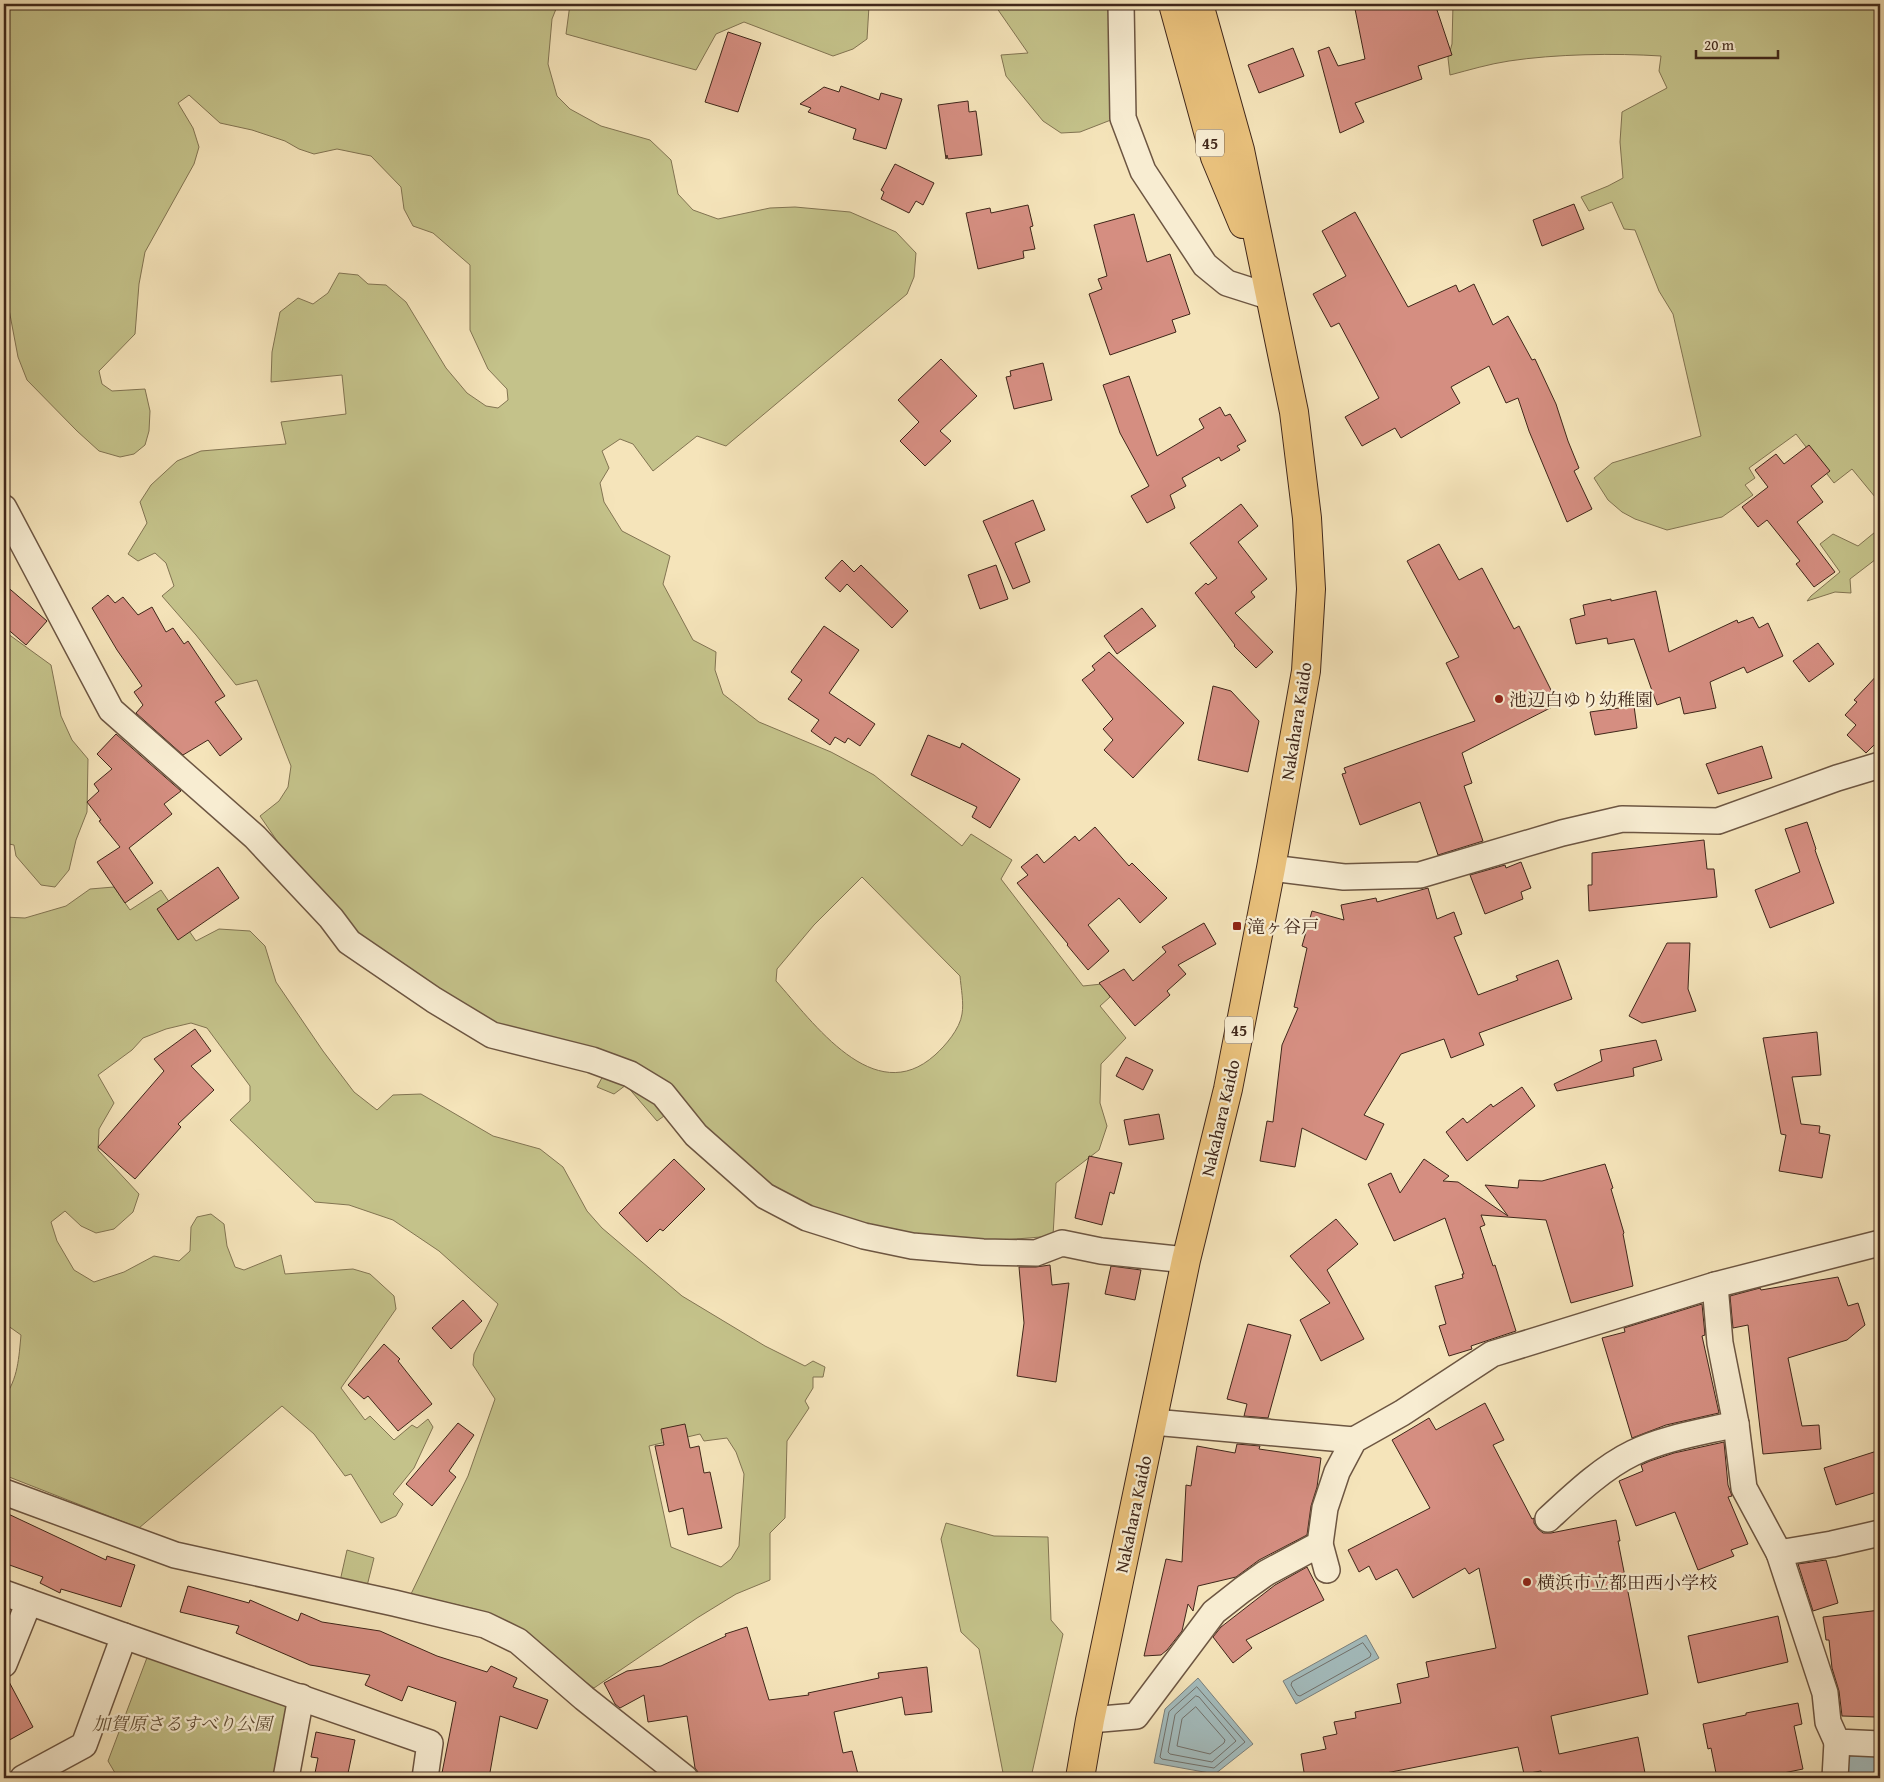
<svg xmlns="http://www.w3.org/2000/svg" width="1884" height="1782" viewBox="0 0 1884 1782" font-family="'Gentium Book Plus','Noto Serif JP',serif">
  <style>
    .green { fill: #c4c28a; stroke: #827452; fill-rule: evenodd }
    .water { fill: #a3bbbc; stroke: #7b807b }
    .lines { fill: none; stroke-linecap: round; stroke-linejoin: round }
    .shore { stroke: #72716b; stroke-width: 1 }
    .building { fill: #d58e81; stroke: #40271a }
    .street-casing { stroke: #6d5642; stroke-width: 28 }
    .primary-casing { stroke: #40271a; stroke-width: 30 }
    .street { stroke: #f8edd2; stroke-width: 25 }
    .primary { stroke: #eac27d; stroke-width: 28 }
    .poi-dot { fill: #8f2418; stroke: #f8edd2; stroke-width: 2 }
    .labels { text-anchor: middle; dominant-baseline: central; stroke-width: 4.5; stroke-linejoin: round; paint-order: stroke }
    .shield { fill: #f8edd2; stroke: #776251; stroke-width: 1 }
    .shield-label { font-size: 16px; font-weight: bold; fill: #40271a }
    .poi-label { font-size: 18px; fill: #40271a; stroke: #f8edd2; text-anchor: start }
    .street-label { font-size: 18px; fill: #40271a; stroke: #f8edd2 }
    .park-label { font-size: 18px; font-style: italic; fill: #614e36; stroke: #f8edd2 }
  </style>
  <rect width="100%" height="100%" fill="#f5e4ba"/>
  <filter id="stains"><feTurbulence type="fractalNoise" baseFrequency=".004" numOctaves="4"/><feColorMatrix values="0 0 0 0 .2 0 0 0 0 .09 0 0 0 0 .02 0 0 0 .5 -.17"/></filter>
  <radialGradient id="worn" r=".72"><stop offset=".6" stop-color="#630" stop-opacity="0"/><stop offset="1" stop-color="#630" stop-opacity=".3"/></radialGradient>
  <g class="green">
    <path d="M4 4H558L552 19 548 64 557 96 570 109 601 126 650 140 671 160 678 194 693 210 718 219 770 208 795 207 850 212 896 232 916 253 914 277 907 294 726 446 697 436 653 471 633 444 620 439 602 451 609 468 600 483 604 502 622 531 670 556 663 584 693 640 716 652 715 670 723 694 759 722 831 752 874 775 962 846 971 834 1012 860 1001 879 1083 986 1102 984 1110 997 1100 1006 1126 1038 1101 1064 1100 1103 1107 1126 1099 1150 1056 1183 1053 1236 979 1242 926 1238 829 1217 758 1181 681 1104 657 1121 626 1085 614 1094 597 1087 604 1074 493 1033 352 939 284 851 260 816 279 801 288 787 291 766 257 680 236 685 196 635 162 596 174 586 166 563 155 553 138 561 128 554 147 523 140 502 151 485 177 461 201 451 286 444 281 422 346 414 342 375 271 382 272 352 280 312 298 298 313 304 328 293 339 273 358 275 368 284 386 285 406 302 446 368 467 393 486 406 498 408 508 400 507 389 488 369 470 330V265L433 233 413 226 404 209 401 187 371 156 337 149 314 154 299 149 285 141 252 130 220 123 189 95 178 103 193 128 199 147 194 164 145 252 139 284 135 334 99 371 102 384 112 391 145 389 150 411 149 431 145 445 134 454 120 457 99 451 77 431 27 380 18 357 4 283ZM862 877 960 976C961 988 964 1003 962 1014 960 1029 945 1046 935 1055 874 1110 813 1022 776 981L777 969 814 925Z"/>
    <path d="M570 4H869V6L867 39 853 49 833 56 744 22 716 34 696 70 566 34Z"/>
    <path d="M994 4H1108L1113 108 1116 118 1080 132 1061 133 1043 121 1006 76 1001 55 1028 53Z"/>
    <path d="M1453 4H1880V503L1852 469 1834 483 1796 434 1749 468 1755 478 1745 485 1753 495 1722 517 1667 530 1635 519 1622 512 1608 500 1594 478 1612 463 1701 436 1673 314 1659 291 1635 230 1624 229 1612 202 1589 211 1581 197 1608 186 1623 178 1620 142 1622 112 1667 88 1659 71 1661 56C1615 53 1555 54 1509 61 1489 64 1469 70 1450 75L1448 58 1452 44Z"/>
    <path d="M1880 528V556L1850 579 1851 593 1835 592 1807 601 1811 596 1840 572 1820 544 1833 534 1858 546Z"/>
    <path d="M4 631 51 665 61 716 72 740 88 759 87 812 76 840 69 870 55 887 41 885 16 856 14 845 4 843Z"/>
    <path d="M114 887 130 910 161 890 196 941 219 929 250 931 265 946 276 982 323 1051 354 1092 377 1110 393 1095 421 1094 493 1136 540 1149 563 1167 587 1211 602 1228 682 1296 765 1346 805 1366 813 1361 825 1367 823 1377H813V1388L805 1401 809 1408 787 1441 785 1518 770 1533V1580L736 1594 697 1618 594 1688 506 1623 475 1609 411 1594 468 1476 495 1399 473 1365 474 1354 498 1304 439 1251 393 1220 349 1205 315 1202 230 1120 250 1101V1086L207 1028 191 1023 166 1029 143 1038 132 1050 98 1075 114 1103 99 1129 98 1150 139 1194 133 1212 114 1229 96 1233 81 1226 65 1211 51 1222 57 1241 74 1270 94 1282 124 1272 154 1256 179 1261 190 1251 191 1227 197 1217 211 1214 224 1224 227 1246 235 1267 244 1270 281 1255 285 1274 353 1269 370 1274 394 1296 396 1309 341 1388 365 1420 370 1416 394 1440 412 1425 417 1428 428 1419 433 1427 414 1468 393 1494 403 1504 396 1516 381 1523 351 1474 345 1476 314 1434 282 1406 139 1528 4 1475V1397C18 1380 19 1356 21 1335L4 1323V917L25 918 66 906 90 889ZM700 1434 704 1441 727 1438 736 1452 744 1474 739 1546 731 1559 721 1567 671 1547 649 1446Z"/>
    <path d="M946 1523 994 1536 1048 1537 1051 1620 1063 1634 1032 1773 1026 1778H1004L979 1649 961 1632 941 1539Z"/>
    <path d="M347 1550 374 1558 364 1598 338 1590Z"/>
    <path d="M148 1655 288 1702 276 1778H118L108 1761Z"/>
  </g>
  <g class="water">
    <path d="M1366 1635 1379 1658 1296 1704 1283 1681Z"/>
    <path d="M1198 1678 1253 1744 1215 1774 1154 1763 1165 1709Z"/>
    <path d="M1880 1754V1778H1845V1765L1850 1756Z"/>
  </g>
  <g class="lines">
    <g class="shore">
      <path d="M1363 1643 1371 1654 1370 1657 1300 1696 1297 1695 1291 1685 1292 1682Z"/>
      <path d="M1197 1687 1245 1742 1214 1768 1162 1759 1160 1757 1169 1712Z"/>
      <path d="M1196 1696 1199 1697 1236 1741 1212 1762 1170 1754 1168 1752 1175 1715Z"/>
      <path d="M1196 1707 1225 1740 1224 1743 1210 1754 1177 1746 1182 1719Z"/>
    </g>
  </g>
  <g class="building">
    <path d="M1354 4H1435L1452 55 1418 66 1422 79 1355 103 1364 122 1340 133 1318 51 1329 47 1338 66 1365 59Z"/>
    <path d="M728 32 761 43 738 112 705 102Z"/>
    <path d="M1293 48 1304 76 1259 93 1248 65Z"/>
    <path d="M841 86 879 100 881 93 902 99 886 149 853 139 856 129 808 112 811 108 800 104 824 87 839 92Z"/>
    <path d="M968 101 969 112 976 111 982 155 948 159 947 155 946 159 938 105Z"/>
    <path d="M895 164 934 183 923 205 916 201 909 213 881 199 884 192 881 190Z"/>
    <path d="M1574 204 1584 229 1542 246 1533 220Z"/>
    <path d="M1028 205 1033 226 1030 227 1035 249 1023 251 1024 258 978 269 966 213 990 208 991 213Z"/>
    <path d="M1355 212 1408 307 1456 285 1459 292 1474 284 1493 325 1508 316 1532 360 1535 359 1556 404 1568 441 1579 468 1574 471 1592 509 1567 522 1529 431 1518 398 1506 403 1489 366 1451 387 1460 403 1401 438 1395 428 1362 446 1345 417 1379 398 1339 323 1331 327 1313 294 1346 276 1322 231Z"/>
    <path d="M1134 214 1147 262 1170 254 1190 314 1172 320 1176 332 1110 355 1089 294 1102 289 1098 279 1107 276 1094 225Z"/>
    <path d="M941 359 977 396 940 431 951 441 925 466 900 441 919 422 898 400Z"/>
    <path d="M1043 363 1052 400 1014 409 1006 377 1011 376 1010 371Z"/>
    <path d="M1129 376 1157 456 1204 428 1199 419 1220 407 1225 416 1230 414 1246 441 1237 446 1240 450 1221 461 1219 457 1182 478 1186 486 1170 495 1175 508 1147 523 1131 496 1149 486 1120 433 1103 385Z"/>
    <path d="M1809 445 1830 471 1811 486 1823 502 1797 522 1835 572 1814 587 1796 564 1800 561 1767 520 1758 527 1742 507 1768 487 1755 470 1776 454 1784 464Z"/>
    <path d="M1033 500 1045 530 1015 543 1030 582 1013 589 983 521Z"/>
    <path d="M1241 504 1258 526 1238 542 1267 579 1251 592 1255 597 1235 613 1273 652 1256 668 1234 646 1235 645 1195 593 1206 583 1208 585 1217 578 1190 543Z"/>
    <path d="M1439 544 1459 580 1482 568 1514 629 1519 626 1558 704 1462 753 1472 783 1464 786 1483 841 1438 855 1420 802 1360 825 1342 774 1346 773 1344 768 1475 721 1446 663 1459 657 1407 561Z"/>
    <path d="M842 560 854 572 861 565 908 611 892 628 847 584 840 592 825 578Z"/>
    <path d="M996 565 1008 599 980 609 968 575Z"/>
    <path d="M4 584 47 621 26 645 4 626Z"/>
    <path d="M1656 591 1669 652 1737 620 1738 623 1753 617 1759 628 1768 623 1783 656 1747 673 1744 667 1710 682 1716 708 1684 714 1680 697 1657 705 1634 639 1608 644 1607 638 1576 644 1570 619 1585 615 1583 605 1611 599V601Z"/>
    <path d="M108 595 115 603 123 597 138 615 152 607 166 632 173 628 184 644 188 641 225 696 215 702 242 739 220 756 208 740 183 755 136 713 143 705 134 692 142 686 117 650 92 608Z"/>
    <path d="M1142 608 1156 626 1117 654 1104 636Z"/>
    <path d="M824 626 859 650 829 693 875 724 860 746 848 738 845 743 835 737 830 745 811 731 819 720 788 699 802 680 791 672Z"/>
    <path d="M1818 643 1834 664 1809 682 1793 661Z"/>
    <path d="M1109 652 1184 723 1133 778 1104 750 1113 740 1103 729 1113 719 1082 680 1095 670 1092 666Z"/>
    <path d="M1880 672V748L1875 744 1866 753 1847 735 1856 725 1845 715 1857 702 1854 700Z"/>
    <path d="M1213 686 1231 691 1259 721 1248 772 1198 760Z"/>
    <path d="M1634 706 1637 728 1595 735 1590 712Z"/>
    <path d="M116 734 181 791 164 804 172 814 129 848 153 883 125 903 97 862 120 847 99 821 101 820 87 802 99 791 94 784 112 769 97 754Z"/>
    <path d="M928 735 960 748 962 743 1020 779 990 828 972 817 977 807 911 775Z"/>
    <path d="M1762 746 1772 778 1718 794 1706 764Z"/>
    <path d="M1807 822 1816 849 1815 850 1834 903 1770 928 1755 890 1800 872 1785 829Z"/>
    <path d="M1095 827 1129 866 1132 863 1167 898 1140 923 1119 898 1088 925 1109 951 1088 970 1067 945 1068 944 1017 883 1028 875 1021 867 1037 854 1044 863 1075 836 1079 841Z"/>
    <path d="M1704 840 1707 869H1714L1717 897 1589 911 1588 885H1592V853Z"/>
    <path d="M1521 862 1531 888 1521 892 1523 899 1485 914 1470 875 1505 865 1506 868Z"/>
    <path d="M218 867 239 898 178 940 157 909Z"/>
    <path d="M1428 888 1437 919 1454 912 1462 934 1454 937 1478 995 1518 980 1516 976 1558 960 1572 999 1479 1033 1484 1045 1451 1058 1444 1039 1401 1054 1364 1115 1384 1124 1366 1160 1302 1128 1295 1167 1260 1161 1267 1121 1273 1122 1282 1045 1298 1008 1294 1007 1307 948 1302 946 1312 911 1344 920 1341 905 1376 898 1377 902Z"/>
    <path d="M1204 923 1216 944 1178 965 1186 974 1167 991 1170 995 1135 1026 1099 983 1124 969 1133 981 1166 952 1162 947Z"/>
    <path d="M1667 943H1690L1688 989 1696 1011 1642 1023 1629 1016Z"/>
    <path d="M195 1029 211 1051 191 1066 214 1090 178 1124 181 1127 135 1179 98 1147 164 1071 154 1059Z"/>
    <path d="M1817 1032 1821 1075 1792 1077 1801 1124 1820 1126 1819 1133 1830 1135 1822 1178 1779 1171 1786 1135 1781 1134 1763 1038Z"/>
    <path d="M1656 1040 1662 1060 1633 1068 1634 1076 1557 1091 1554 1084 1602 1061 1600 1050Z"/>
    <path d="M1126 1057 1153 1070 1143 1090 1116 1076Z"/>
    <path d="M1522 1087 1535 1106 1467 1161 1446 1132 1463 1118 1467 1123 1491 1104 1493 1107Z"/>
    <path d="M1159 1114 1164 1139 1129 1145 1124 1120Z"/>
    <path d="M1089 1156 1122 1163 1114 1194 1110 1192 1102 1225 1075 1218Z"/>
    <path d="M674 1159 705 1189 663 1231 660 1229 647 1242 619 1213Z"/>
    <path d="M1424 1159 1449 1176 1443 1181 1458 1182 1508 1216 1485 1185 1518 1188 1519 1180 1542 1181 1605 1164 1613 1188 1611 1189 1624 1233 1623 1234 1633 1286 1571 1303 1546 1220 1481 1215 1485 1225 1480 1227 1493 1266 1495 1265 1516 1331 1471 1346 1472 1349 1449 1356 1439 1326 1446 1324 1435 1286 1463 1278 1462 1274H1464L1445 1218 1394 1241 1368 1184 1391 1173 1400 1193Z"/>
    <path d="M1336 1219 1358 1244 1327 1270 1364 1339 1321 1361 1300 1320 1330 1303 1290 1256Z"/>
    <path d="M1050 1265 1052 1285 1069 1283 1056 1382 1017 1376 1024 1323 1019 1267H1036Z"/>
    <path d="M1111 1266 1141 1270 1135 1300 1105 1294Z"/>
    <path d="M1838 1277 1848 1306 1858 1303 1865 1325 1847 1340 1788 1358 1802 1426 1819 1425 1821 1449 1763 1454 1748 1325 1733 1328 1730 1296 1760 1288 1761 1290Z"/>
    <path d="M463 1300 482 1321 451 1349 432 1328Z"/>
    <path d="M1702 1304 1705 1335 1702 1336 1719 1413 1666 1425 1632 1438 1602 1338 1625 1332 1624 1328Z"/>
    <path d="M1248 1324 1291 1335 1268 1418 1244 1416 1247 1404 1227 1399Z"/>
    <path d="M384 1344 400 1359 398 1361 432 1404 398 1431 368 1396 364 1399 348 1385Z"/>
    <path d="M1485 1403 1504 1440 1493 1445 1532 1519 1534 1518V1523L1538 1529 1543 1533H1551L1616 1520 1620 1541H1618L1648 1694 1551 1716 1559 1754 1638 1737 1646 1778H1542L1541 1771 1524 1774 1518 1747 1386 1773 1387 1778H1305L1301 1754 1326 1749 1323 1737 1337 1734 1334 1722 1356 1718 1355 1712 1401 1703 1397 1684 1429 1677 1426 1662 1496 1648 1479 1568 1469 1574 1465 1568 1413 1598 1397 1569 1376 1580 1369 1566 1359 1572 1348 1550 1430 1508 1392 1440 1429 1418 1436 1430Z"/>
    <path d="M458 1423 474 1435 449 1471 456 1477 432 1506 406 1484Z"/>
    <path d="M685 1424 690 1448 699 1446 704 1473 710 1472 722 1528 688 1535 683 1508 669 1512 655 1446 664 1445 661 1429Z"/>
    <path d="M1724 1442 1728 1485 1732 1496 1728 1497 1748 1544 1731 1550 1734 1556 1698 1570 1675 1512 1636 1526 1619 1481 1643 1471 1641 1465 1650 1461 1674 1453Z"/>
    <path d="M1237 1444 1260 1446 1259 1449 1321 1458 1317 1487 1311 1506 1307 1535 1259 1560 1236 1577 1198 1586 1193 1611 1188 1604 1182 1631 1167 1650 1161 1655 1144 1656 1166 1559 1182 1562 1186 1485 1191 1486 1197 1446 1235 1453Z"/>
    <path d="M1880 1450V1491L1836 1505 1824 1468Z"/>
    <path d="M4 1512 106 1560 107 1556 135 1565 121 1607 61 1589 60 1593 40 1583 43 1577 4 1563Z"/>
    <path d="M1826 1560 1838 1603 1813 1611 1798 1564Z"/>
    <path d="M1307 1567 1324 1600 1246 1640 1252 1648 1233 1663 1213 1637 1221 1627 1275 1585Z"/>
    <path d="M188 1586 249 1603 250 1600 298 1621 301 1613 322 1622 380 1631 437 1656 487 1672 491 1666 517 1678 513 1687 548 1700 537 1729 500 1716 489 1778H441L456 1702 408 1686 402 1701 365 1685 370 1675 310 1665 236 1633 239 1626 180 1612Z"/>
    <path d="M1880 1610V1681H1876L1875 1717 1842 1716 1839 1691 1832 1668 1829 1640H1826L1823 1617Z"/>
    <path d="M1778 1616 1788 1662 1698 1683 1688 1636Z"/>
    <path d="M747 1627 769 1700 809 1695 808 1693 879 1678 878 1673 927 1667 932 1712 905 1715 902 1697 834 1712 843 1753 852 1751 859 1778H699L698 1772 695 1768 687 1716 648 1722 644 1695 620 1708 615 1704 604 1683 627 1671 661 1666 726 1636 725 1634Z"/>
    <path d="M4 1678H7L33 1727 4 1743Z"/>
    <path d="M1798 1703 1802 1724 1794 1726 1803 1769 1759 1778H1717L1711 1748 1708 1749 1703 1724 1746 1715V1713Z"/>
    <path d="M316 1732 355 1740 347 1778H314L318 1758 311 1757Z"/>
  </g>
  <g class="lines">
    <g class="street-casing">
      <g id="street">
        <path d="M1121 4 1123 118 1143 171 1205 265 1227 283 1271 297"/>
        <path d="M4 508 111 710 255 837 331 918 349 942 434 1000 492 1035 592 1060 630 1074 663 1094 696 1135 765 1196 807 1218 864 1236 912 1246 983 1252 1036 1253 1062 1243 1101 1251 1186 1260"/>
        <path d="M1271 868 1344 877 1420 875 1562 833 1622 819 1718 821 1837 778 1880 765"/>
        <path d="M1880 1243 1715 1285 1720 1343 1736 1424 1744 1488 1779 1553 1832 1544 1880 1533"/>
        <path d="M1153 1422 1354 1440"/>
        <path d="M4 1492 175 1555 394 1603 485 1625 518 1641 584 1698 685 1778"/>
        <path d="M1548 1519C1573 1496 1602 1468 1633 1453 1663 1438 1703 1432 1736 1424"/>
        <path d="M1320 1544 1327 1570"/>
        <path d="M1779 1553 1825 1693 1828 1722 1837 1742 1880 1744"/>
        <path d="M4 1593 124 1636 84 1745 23 1778"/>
        <path d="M124 1636 430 1743 425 1778"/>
        <path d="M4 1664 29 1602"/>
        <path d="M1090 1720 1136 1716 1214 1612 1242 1590 1266 1573 1320 1544 1325 1508 1337 1472 1354 1440 1402 1413 1492 1354 1715 1285"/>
        <path d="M286 1778 301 1697"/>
        <path d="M1835 1778 1837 1742"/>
      </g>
    </g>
    <g class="primary-casing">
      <g id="primary">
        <path d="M1173 4 1215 157 1243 224"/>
        <path d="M1080 1778 1090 1720 1186 1260 1228 1089 1271 868 1306 671 1311 589 1307 518 1294 412 1240 150 1199 4"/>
      </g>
    </g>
    <use href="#street" class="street"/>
    <use href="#primary" class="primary"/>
  </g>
  <g class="poi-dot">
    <circle cx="1499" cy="699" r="5"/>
    <rect x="1232" y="921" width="10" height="10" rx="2.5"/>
    <circle cx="1527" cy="1582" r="5"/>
  </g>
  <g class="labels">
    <g class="shield">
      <rect x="1196" y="129.5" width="28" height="27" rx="4"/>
      <rect x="1225" y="1016.5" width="28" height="27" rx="4"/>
    </g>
    <g class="shield-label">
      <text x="1210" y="143">45</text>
      <text x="1239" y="1030">45</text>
    </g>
    <g class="poi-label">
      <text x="1509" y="699">池辺白ゆり幼稚園</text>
      <text x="1247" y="926">滝ヶ谷戸</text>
      <text x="1537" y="1582">横浜市立都田西小学校</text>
    </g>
    <g class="street-label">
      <text transform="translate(1296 721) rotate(-81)">Nakahara Kaido</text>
      <text transform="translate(1220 1118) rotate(-77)">Nakahara Kaido</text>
      <text transform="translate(1133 1514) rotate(-78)">Nakahara Kaido</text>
    </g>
    <g class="park-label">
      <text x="182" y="1723">加賀原さるすべり公園</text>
    </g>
  </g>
  <rect width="1884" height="1782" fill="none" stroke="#f5e4ba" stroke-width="20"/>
  <rect x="5" y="5" width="1874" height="1772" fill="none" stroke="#40271a" stroke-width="2.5"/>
  <rect x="10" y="10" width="1864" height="1762" fill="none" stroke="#40271a"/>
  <path d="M1696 50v8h82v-8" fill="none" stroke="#40271a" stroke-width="2.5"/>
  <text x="1704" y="50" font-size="15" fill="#40271a" stroke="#f8edd2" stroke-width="4" paint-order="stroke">20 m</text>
  <rect width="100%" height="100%" filter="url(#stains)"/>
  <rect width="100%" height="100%" fill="url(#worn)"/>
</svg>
